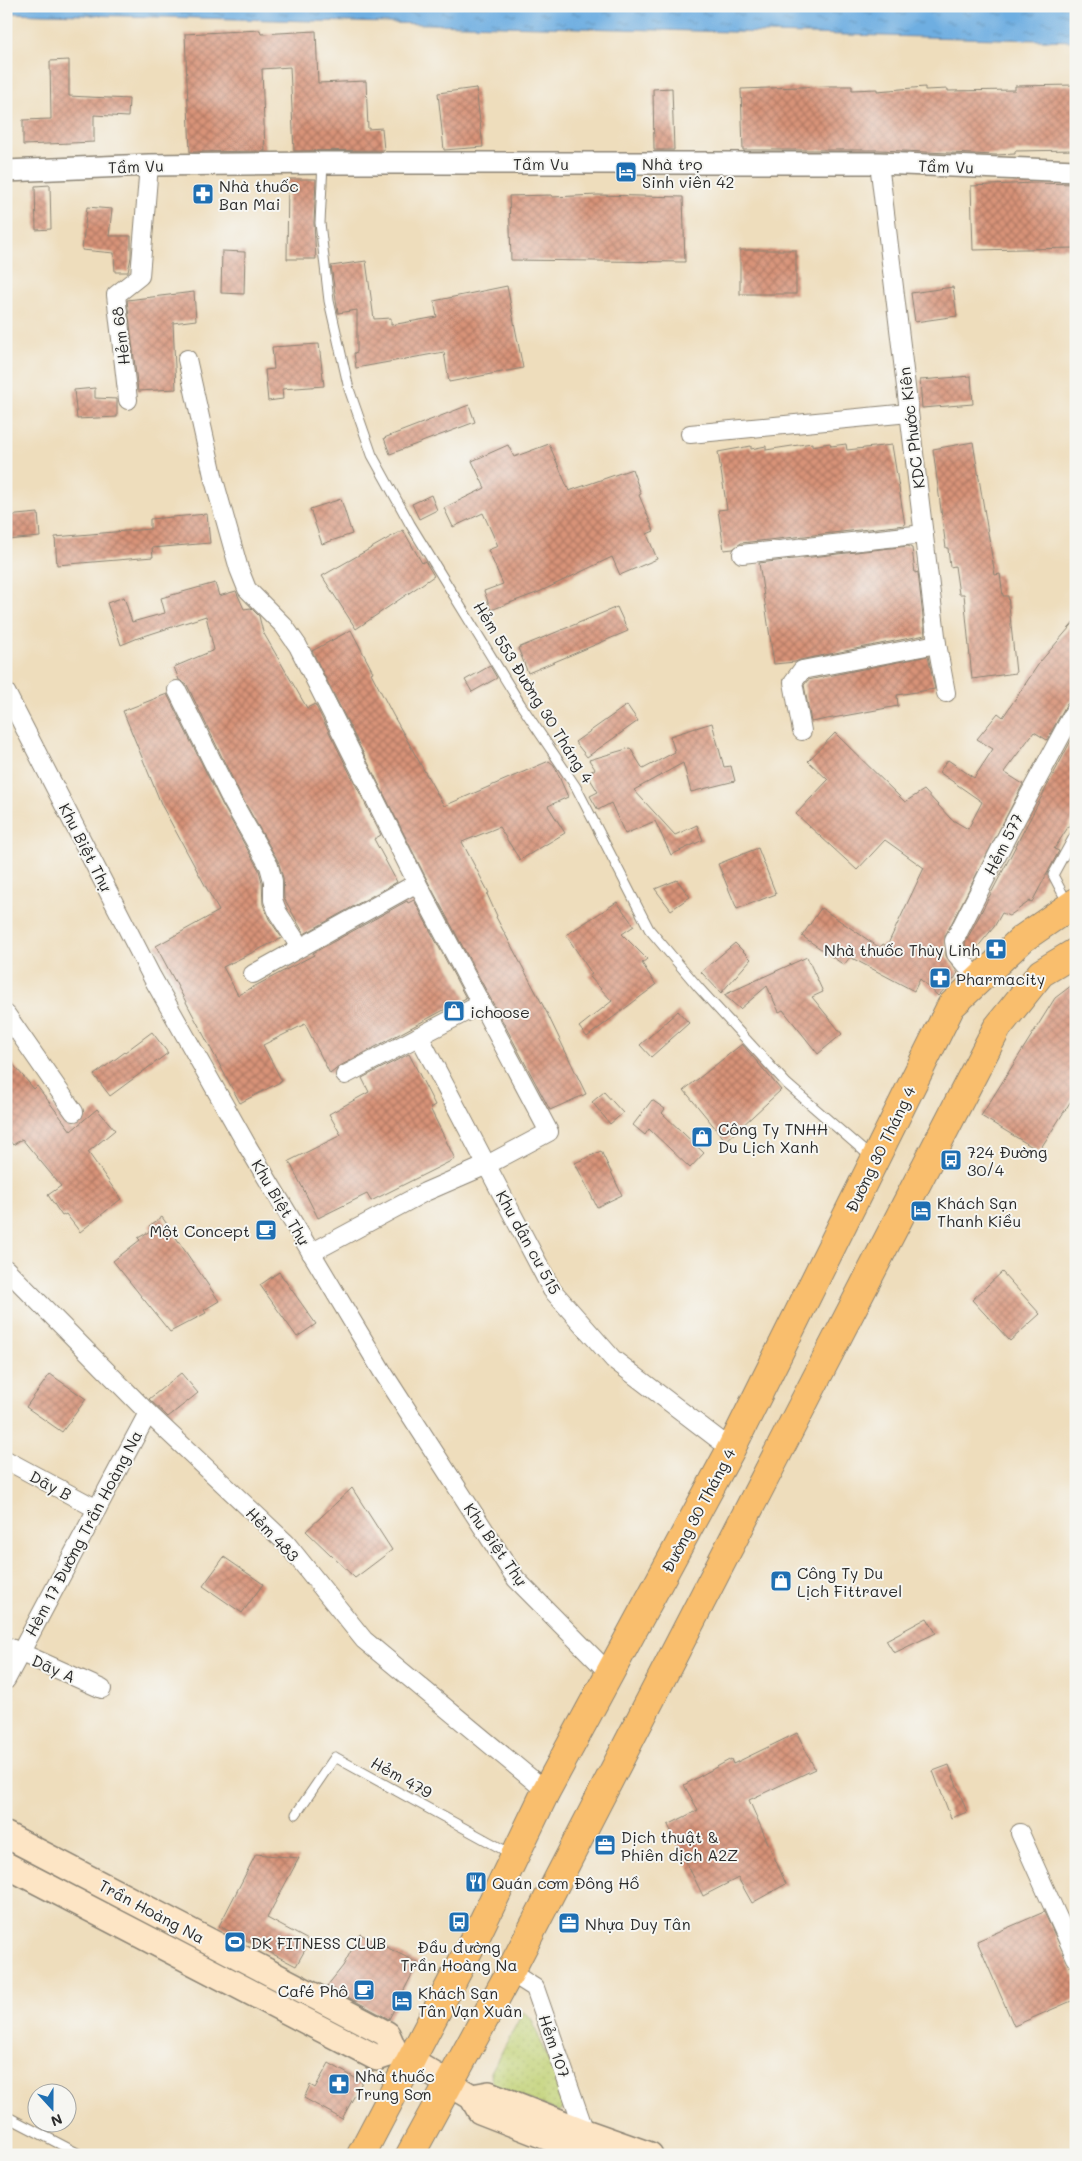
<svg xmlns="http://www.w3.org/2000/svg" width="1082" height="2161" viewBox="0 0 1082 2161" font-family="Mali,sans-serif">
  <style>
    .grass { fill: url(#grass-dots); stroke: #767e50 }
    .water { fill: url(#water-ripples); stroke: #4c6c86 }
    .building { fill: url(#building-cross-hatch) }
    .lines { fill: none; stroke-linecap: round; stroke-linejoin: round }
    .service-casing { stroke: #8c8474; stroke-width: 11 }
    .minor-casing { stroke: #8c8474; stroke-width: 20 }
    .tertiary-casing { stroke: #8c8474; stroke-width: 24 }
    .secondary-casing { stroke: #8c8474; stroke-width: 28 }
    .primary-casing { stroke: #8c8474; stroke-width: 30 }
    .service { stroke: #fff; stroke-width: 9 }
    .minor { stroke: #fff; stroke-width: 18 }
    .tertiary { stroke: #fff; stroke-width: 21 }
    .secondary { stroke: #fde5c5; stroke-width: 25 }
    .primary { stroke: #f9be6d; stroke-width: 28 }
    .labels { text-anchor: middle; dominant-baseline: central; stroke-width: 4; stroke-linejoin: round; paint-order: stroke }
    .street-label { font-size: 16px; fill: #2b2b2b; stroke: #f6f6f2 }
    .poi-label { font-size: 16px; fill: #2b2b2b; stroke: #f6f6f2; text-anchor: start }
  </style>
  <defs>
    <pattern id="grass-dots" width="8" height="8" patternUnits="userSpaceOnUse" patternTransform="scale(1.25)"><rect width="8" height="8" fill="#c1d174"/><path d="M2 2h.1M6 6h.1" fill="none" stroke="#a6b465" stroke-width="1.8" stroke-linecap="round"/></pattern>
    <pattern id="water-ripples" width="26" height="14" patternUnits="userSpaceOnUse" patternTransform="scale(1.25)"><rect width="26" height="14" fill="#6eaee1"/><path d="M2 4q2-2 4 0t4 0M15 11q2-2 4 0t4 0" fill="none" stroke="#5b8eb7"/></pattern>
    <pattern id="building-cross-hatch" width="8" height="8" patternUnits="userSpaceOnUse" patternTransform="scale(1.25)"><rect width="8" height="8" fill="#d89378"/><path d="M0 0l8 8M0 8l8-8" fill="none" stroke="#af7863"/></pattern>
  </defs>
  <rect width="100%" height="100%" fill="#f6f6f2"/>
  <filter id="ink" filterUnits="userSpaceOnUse"><feTurbulence type="fractalNoise" baseFrequency=".02" numOctaves="2"/><feDisplacementMap in="SourceGraphic" scale="10" xChannelSelector="R" yChannelSelector="G"/><feConvolveMatrix kernelMatrix="1 2 1 2 8 2 1 2 1" color-interpolation-filters="sRGB"/></filter>
  <filter id="wash" filterUnits="userSpaceOnUse"><feTurbulence type="fractalNoise" baseFrequency=".0096" numOctaves="4" result="noise"/><feDisplacementMap in="SourceGraphic" scale="20" xChannelSelector="R" yChannelSelector="G"/><feGaussianBlur stdDeviation="1.12" result="paint"/><feColorMatrix in="noise" values="0 0 0 0 0 0 0 0 0 0 0 0 0 0 0 0 0 1.4 0 .05"/><feComposite in="paint" operator="in"/></filter>
  <g filter="url(#wash)">
    <rect width="100%" height="100%" fill="#eeddbc"/>
    <path class="grass" d="M523 2012 531 2018 567 2105 559 2112 492 2084 491 2072Z"/>
    <path class="water" d="M6 6H1076V41L6 13Z"/>
    <g id="blocks">
      <g class="building">
        <path d="M260 30 261 34 316 31 318 83 366 81 368 129 382 128 384 150 294 151 290 67 262 69 265 151 190 152 185 34Z"/>
        <path d="M69 60V96L129 99 128 117 94 115V142L23 145V120L51 119 50 61Z"/>
        <path d="M1076 85V150L1015 151V154L996 155 879 150H743L741 89 830 86H852V90L877 89V91L925 87V90L948 89V91L1015 90V86Z"/>
        <path d="M476 88 483 147 444 150 438 93Z"/>
        <path d="M672 88 674 150H654L653 89Z"/>
        <path d="M288 179H316L314 223 316 259H287Z"/>
        <path d="M1033 183 1075 184 1076 248 973 250 971 186Z"/>
        <path d="M50 185 51 229 36 230 35 186Z"/>
        <path d="M552 195V197L598 195 683 197 685 262 511 260 509 196Z"/>
        <path d="M87 207 112 209 109 236H131V257L128 272H115L114 253 82 250Z"/>
        <rect x="740" y="250" width="56" height="44"/>
        <path d="M222 251 245 252 244 294 221 293Z"/>
        <path d="M366 261 374 319 391 318V325L437 317 434 301 507 286 523 368 449 382 444 352 356 368 354 353 357 352V310L338 313 331 266Z"/>
        <path d="M953 287 957 316 915 322 911 293Z"/>
        <path d="M194 292 196 320 173 323 176 389 138 391 127 300Z"/>
        <path d="M319 344 324 386 282 389 283 399 268 401 265 370 274 369 272 347Z"/>
        <path d="M971 376 973 404 922 408 920 380Z"/>
        <path d="M95 388V398L117 399V417L77 419 74 390Z"/>
        <path d="M469 405 475 422 390 454 384 438Z"/>
        <path d="M973 442 995 575 1000 574 1003 596H1008L1016 673 972 679 964 594H959L955 566 950 567 948 548H946L933 449Z"/>
        <path d="M812 443V446L830 443 831 446 846 444 847 450 892 445 905 525 741 543 733 549 724 550 718 510 727 509 718 452 751 446V449L766 446V450Z"/>
        <path d="M549 444 569 491 632 469 641 494 639 495 654 531 647 534 657 559 620 575 612 557 539 592 491 610 484 591 503 584 488 550 498 546 483 513 453 527 444 508 485 488 472 461 508 445 514 457Z"/>
        <path d="M431 495 437 510 419 519 412 504Z"/>
        <path d="M341 499 352 534 322 544 310 509Z"/>
        <path d="M38 513 40 537 6 540V516Z"/>
        <path d="M207 514 210 543 152 548 153 557 57 565 55 537 150 529V519Z"/>
        <path d="M403 530 422 563 425 561 434 576 356 629 322 576Z"/>
        <path d="M908 546 912 548 915 573 918 572 925 635 800 660 795 662 774 664 759 563Z"/>
        <path d="M215 583 219 596 236 591 244 609 251 608 259 616 263 632 307 708 315 704 381 835 374 839 397 882 304 934 284 898 283 878 278 861 240 794 187 685 179 680 174 667 214 650 206 616 138 638 121 645 107 603 124 597 132 622 165 613 161 598Z"/>
        <path d="M617 607 628 631 528 673 518 648Z"/>
        <path d="M1076 620V697L1067 703 1047 740 1034 732 1004 772 1023 784 945 936 946 956 958 973 954 979 938 996 920 979 914 991 850 957 844 965 802 936 821 908 880 948 883 944 887 946 924 868 885 840 857 870 796 814 828 780 808 761 835 733 905 802 924 790 951 819 968 829 982 802 939 772 948 760 974 778 993 749 977 739 998 713 1003 717 1040 662Z"/>
        <path d="M351 630 373 672 371 673 393 715 444 806 549 761 554 765 568 797 548 806 565 833 520 860 499 827 462 842 489 893 487 894 497 916 496 917 547 1013 586 1094 550 1110 426 878 312 651Z"/>
        <path d="M928 656 935 689 897 695 898 706 811 722 804 685 808 680Z"/>
        <path d="M490 666 497 678 472 692 465 680Z"/>
        <path d="M167 694 222 804 259 870 262 882 263 904 269 919 282 938 223 967 238 995 314 955 313 953 407 901 408 903 414 900 466 998 340 1066 330 1074 305 1024 263 1045 282 1081 240 1103 156 946 219 911 162 806 123 711Z"/>
        <path d="M627 705 638 721 587 757 575 742Z"/>
        <path d="M712 723 724 767 731 766 735 781 691 792 683 763 634 790 675 835 697 825 703 840 671 855 655 821 625 834 611 803 598 810 590 796 598 792 587 774 595 769 589 760 630 748 643 769 675 752 670 736Z"/>
        <path d="M1076 731V815L1054 849 1059 851 1032 902 1030 901 1009 916 1002 913 994 927 971 955 966 949 965 943Z"/>
        <path d="M758 848 776 894 737 909 718 864Z"/>
        <path d="M677 880 690 897 671 910 655 889Z"/>
        <path d="M617 902 634 926 622 934 647 959 642 963 656 985 587 1037 579 1027 612 1001 589 976 592 974 566 935Z"/>
        <path d="M735 943 751 959 721 993 701 972Z"/>
        <path d="M807 957 823 992 812 997 842 1034 818 1054 783 1010 779 1012 767 986 740 1009 724 995Z"/>
        <path d="M1076 982V1093L1039 1151 981 1116 1055 998Z"/>
        <path d="M678 1011 689 1023 651 1057 640 1045Z"/>
        <path d="M152 1032 168 1053 110 1096 94 1075Z"/>
        <path d="M742 1044 781 1090 726 1141 684 1090Z"/>
        <path d="M409 1054 435 1105 430 1108 455 1159 371 1201 367 1194 318 1218 289 1161 341 1135 329 1114 369 1092 362 1078Z"/>
        <path d="M6 1056 34 1089 37 1086 71 1131 97 1109 115 1130 88 1152 121 1199 80 1232 66 1214 62 1216 48 1195 61 1186 22 1139 13 1145 6 1136Z"/>
        <path d="M604 1092 623 1113 610 1124 592 1102Z"/>
        <path d="M652 1100 665 1109 662 1113 704 1153 690 1168 649 1129 645 1135 633 1125Z"/>
        <path d="M601 1151 622 1195 597 1207 575 1163Z"/>
        <path d="M162 1217 219 1301 204 1310 206 1313 170 1332 113 1261 140 1240 138 1238 152 1230 149 1226Z"/>
        <path d="M279 1272 316 1324 297 1337 260 1285Z"/>
        <path d="M1002 1272 1040 1314 1010 1341 972 1300Z"/>
        <path d="M181 1373 198 1393 168 1417 149 1399Z"/>
        <path d="M50 1374 86 1399 62 1432 26 1407Z"/>
        <path d="M352 1488 392 1550 355 1578 306 1531Z"/>
        <path d="M224 1557 263 1584 242 1613 203 1586Z"/>
        <path d="M927 1618 936 1633 894 1653 886 1640Z"/>
        <path d="M797 1733 815 1769 749 1800 786 1884 752 1903 738 1878 703 1896 668 1825 698 1810 684 1785 731 1759 733 1764Z"/>
        <path d="M949 1765 967 1812 951 1818 933 1771Z"/>
        <path d="M256 1854 299 1858 267 1918 310 1941 296 1966 219 1926Z"/>
        <path d="M1044 1912 1076 1979V1999L1014 2026 977 1941Z"/>
        <path d="M360 1934 418 1963 389 2019 327 1986 343 1966Z"/>
        <path d="M329 2063 362 2082 342 2119 304 2098 310 2085 315 2088Z"/>
      </g>
    </g>
  </g>
  <g filter="url(#ink)">
    <use href="#blocks" fill-opacity="0" stroke="#8c8474" stroke-width="1"/>
    <g class="lines">
      <g class="service-casing">
        <g id="service">
          <path d="M323 163 320 223 329 301 349 389 372 455 410 524 521 705 576 787 649 929 699 988 787 1084 872 1158"/>
          <path d="M1068 904 1053 875 1076 833"/>
          <path d="M296 1814 335 1757 513 1855"/>
          <path d="M6 2116 81 2155"/>
        </g>
      </g>
      <g class="minor-casing">
        <g id="minor">
          <path d="M879 163 937 644 946 693"/>
          <path d="M187 359 214 480 239 569 247 589 284 626 298 646 417 883 549 1132 487 1165 425 1192 311 1253"/>
          <path d="M128 400 116 295 140 276 149 165"/>
          <path d="M690 434 909 413"/>
          <path d="M742 554 924 534"/>
          <path d="M177 690 231 799 269 866 273 881V900L278 913 300 947"/>
          <path d="M6 692 152 977 248 1147 382 1371 516 1579 611 1675"/>
          <path d="M802 731 793 682 802 670 937 644"/>
          <path d="M253 974 417 883"/>
          <path d="M978 979 956 954 954 941 1007 836 1076 708"/>
          <path d="M6 1014 74 1112"/>
          <path d="M419 1036 552 1290 613 1359 731 1449"/>
          <path d="M345 1075 481 1004"/>
          <path d="M6 1269 148 1413 286 1543 364 1640 546 1791"/>
          <path d="M6 1460 97 1509"/>
          <path d="M6 1646 102 1689"/>
          <path d="M6 1680 148 1413"/>
          <path d="M1020 1833 1076 1958"/>
          <path d="M510 1972 535 1988 585 2132"/>
        </g>
      </g>
      <g class="tertiary-casing">
        <path id="tertiary" d="M6 171 149 165 323 163H879L1076 171"/>
      </g>
      <g class="secondary-casing">
        <g id="secondary">
          <path d="M6 1835 387 2034 395 2052 472 2097 480 2111 593 2155"/>
          <path d="M6 1865 377 2058 395 2052"/>
          <path d="M472 2097 489 2094 585 2132 650 2155"/>
        </g>
      </g>
      <g class="primary-casing">
        <g id="primary">
          <path d="M361 2155 478 1932 546 1791 731 1449 951 1006 1022 939 1076 902"/>
          <path d="M410 2155 510 1972 997 1028 1041 973 1076 952"/>
        </g>
      </g>
      <use href="#service" class="service"/>
      <use href="#minor" class="minor"/>
      <use href="#tertiary" class="tertiary"/>
      <use href="#secondary" class="secondary"/>
      <use href="#primary" class="primary"/>
    </g>
  </g>
  <defs>
    <g id="hotel-square" transform="scale(1.125)"><rect x="-9" y="-9" width="18" height="18" rx="4" fill="#1f6fb2" stroke="#f6f6f2"/><path d="M-6-4.5h1.5V1H6V5H4.5V3h-9V5H-6ZM-4 0a1.8 1.8 0 1 1 3.6 0ZM.5 0V-2.5h3Q6-2.5 6 0Z" fill="#fff"/></g>
    <g id="pharmacy-square" transform="scale(1.125)"><rect x="-9" y="-9" width="18" height="18" rx="4" fill="#1f6fb2" stroke="#f6f6f2"/><path d="M-2-6h4v4h4v4h-4v4h-4v-4h-4v-4h4Z" fill="#fff"/></g>
    <g id="shop-square" transform="scale(1.125)"><rect x="-9" y="-9" width="18" height="18" rx="4" fill="#1f6fb2" stroke="#f6f6f2"/><path d="M-5-2.5h2.3a2.7 3.5 0 0 1 5.4 0H5L5.5 6h-11ZM-1.5-2.5h3a1.5 2.3 0 0 0-3 0Z" fill="#fff"/></g>
    <g id="bus-square" transform="scale(1.125)"><rect x="-9" y="-9" width="18" height="18" rx="4" fill="#1f6fb2" stroke="#f6f6f2"/><path d="M-5-6H5V4H4V6H2V4H-2V6H-4V4H-5ZM-3.5-4V0h7V-4ZM-3.5 1.2v1.5H-2V1.2ZM2 1.2v1.5H3.5V1.2Z" fill="#fff"/></g>
    <g id="cafe-square" transform="scale(1.125)"><rect x="-9" y="-9" width="18" height="18" rx="4" fill="#1f6fb2" stroke="#f6f6f2"/><path d="M-5.5-4.5H6V0H3Q3 3.5 0 3.5H-2.5Q-5.5 3.5-5.5 0ZM3-3.2v2h1.7v-2ZM-6 4.5H4V6H-6Z" fill="#fff"/></g>
    <g id="office-square" transform="scale(1.125)"><rect x="-9" y="-9" width="18" height="18" rx="4" fill="#1f6fb2" stroke="#f6f6f2"/><path d="M-6-3h4V-5.5h4V-3h4V5H-6ZM-1-4.5V-3h2v-1.5ZM-6 0V1H6V0Z" fill="#fff"/></g>
    <g id="restaurant-square" transform="scale(1.125)"><rect x="-9" y="-9" width="18" height="18" rx="4" fill="#1f6fb2" stroke="#f6f6f2"/><path d="M-5-6h1v4h1v-4h1v4h1v-4h1v5L-1.5 .5V6h-2V.5L-5-1ZM5-6V6H3V1.5H1.5Q1.5-4 5-6Z" fill="#fff"/></g>
    <g id="stadium-square" transform="scale(1.125)"><rect x="-9" y="-9" width="18" height="18" rx="4" fill="#1f6fb2" stroke="#f6f6f2"/><path d="M0-5a6.5 5 0 1 0 0 10a6.5 5 0 1 0 0-10ZM-3.5-1.8h7v3.6h-7Z" fill="#fff"/></g>
  </defs>
  <g fill-rule="evenodd">
    <use href="#hotel-square" x="626" y="172"/>
    <use href="#pharmacy-square" x="203" y="194"/>
    <use href="#pharmacy-square" x="996" y="949"/>
    <use href="#pharmacy-square" x="940" y="978"/>
    <use href="#shop-square" x="454" y="1011"/>
    <use href="#shop-square" x="702" y="1137"/>
    <use href="#bus-square" x="951" y="1160"/>
    <use href="#hotel-square" x="921" y="1211"/>
    <use href="#cafe-square" x="266" y="1230"/>
    <use href="#shop-square" x="781" y="1581"/>
    <use href="#office-square" x="605" y="1845"/>
    <use href="#restaurant-square" x="476" y="1882"/>
    <use href="#bus-square" x="459" y="1922"/>
    <use href="#office-square" x="569" y="1923"/>
    <use href="#stadium-square" x="235" y="1942"/>
    <use href="#cafe-square" x="364" y="1990"/>
    <use href="#hotel-square" x="402" y="2001"/>
    <use href="#pharmacy-square" x="339" y="2084"/>
  </g>
  <g class="labels">
    <g class="street-label">
      <text x="541" y="163">Tầm Vu</text>
      <text transform="translate(136 166) rotate(-2)">Tầm Vu</text>
      <text transform="translate(946 166) rotate(2)">Tầm Vu</text>
      <text transform="translate(120 336) rotate(-97)">Hẻm 68</text>
      <text transform="translate(911 428) rotate(-97)">KDC Phước Kiên</text>
      <text transform="translate(534 692) rotate(58)">Hẻm 553 Đường 30 Tháng 4</text>
      <text transform="translate(1003 844) rotate(-63)">Hẻm 577</text>
      <text transform="translate(86 847) rotate(63)">Khu Biệt Thự</text>
      <text transform="translate(880 1149) rotate(-64)">Đường 30 Tháng 4</text>
      <text transform="translate(281 1202) rotate(59)">Khu Biệt Thự</text>
      <text transform="translate(529 1242) rotate(61)">Khu dân cư 515</text>
      <text transform="translate(51 1485) rotate(28)">Dãy B</text>
      <text transform="translate(698 1510) rotate(-62)">Đường 30 Tháng 4</text>
      <text transform="translate(83 1533) rotate(-62)">Hèm 17 Đường Trần Hoàng Na</text>
      <text transform="translate(273 1534) rotate(46)">Hẻm 483</text>
      <text transform="translate(496 1544) rotate(55)">Khu Biệt Thự</text>
      <text transform="translate(54 1668) rotate(24)">Dãy A</text>
      <text transform="translate(402 1777) rotate(29)">Hẻm 479</text>
      <text transform="translate(152 1911) rotate(28)">Trần Hoàng Na</text>
      <text transform="translate(555 2046) rotate(71)">Hẻm 107</text>
    </g>
    <g class="poi-label">
      <text x="642" y="163">Nhà trọ<tspan x="642" dy="18">Sinh viên 42</tspan></text>
      <text x="219" y="185">Nhà thuốc<tspan x="219" dy="18">Ban Mai</tspan></text>
      <text x="980" y="949" text-anchor="end">Nhà thuốc Thùy Linh</text>
      <text x="956" y="978">Pharmacity</text>
      <text x="470" y="1011">ichoose</text>
      <text x="718" y="1128">Công Ty TNHH<tspan x="718" dy="18">Du Lịch Xanh</tspan></text>
      <text x="967" y="1151">724 Đường<tspan x="967" dy="18">30/4</tspan></text>
      <text x="937" y="1202">Khách Sạn<tspan x="937" dy="18">Thanh Kiều</tspan></text>
      <text x="250" y="1230" text-anchor="end">Một Concept</text>
      <text x="797" y="1572">Công Ty Du<tspan x="797" dy="18">Lịch Fittravel</tspan></text>
      <text x="621" y="1836">Dịch thuật &amp;<tspan x="621" dy="18">Phiên dịch A2Z</tspan></text>
      <text x="492" y="1882">Quán cơm Đông Hồ</text>
      <text x="585" y="1923">Nhựa Duy Tân</text>
      <text x="251" y="1942">DK FITNESS CLUB</text>
      <text x="459" y="1946" text-anchor="middle">Đầu đường<tspan x="459" dy="18">Trần Hoàng Na</tspan></text>
      <text x="348" y="1990" text-anchor="end">Café Phô</text>
      <text x="418" y="1992">Khách Sạn<tspan x="418" dy="18">Tân Vạn Xuân</tspan></text>
      <text x="355" y="2075">Nhà thuốc<tspan x="355" dy="18">Trung Sơn</tspan></text>
    </g>
  </g>
  <rect width="1082" height="2161" fill="none" stroke="#f6f6f2" stroke-width="25"/>
  <g transform="translate(52 2108) rotate(159)"><circle r="24" fill="#f6f6f2" stroke="#a5a5a2"/>
  <path d="M0-4L9 19L0 12L-9 19Z" fill="#1f6fb2"/>
  <text y="-8" font-size="14" font-weight="bold" text-anchor="middle" fill="#2b2b2b">N</text>
  </g>
</svg>
